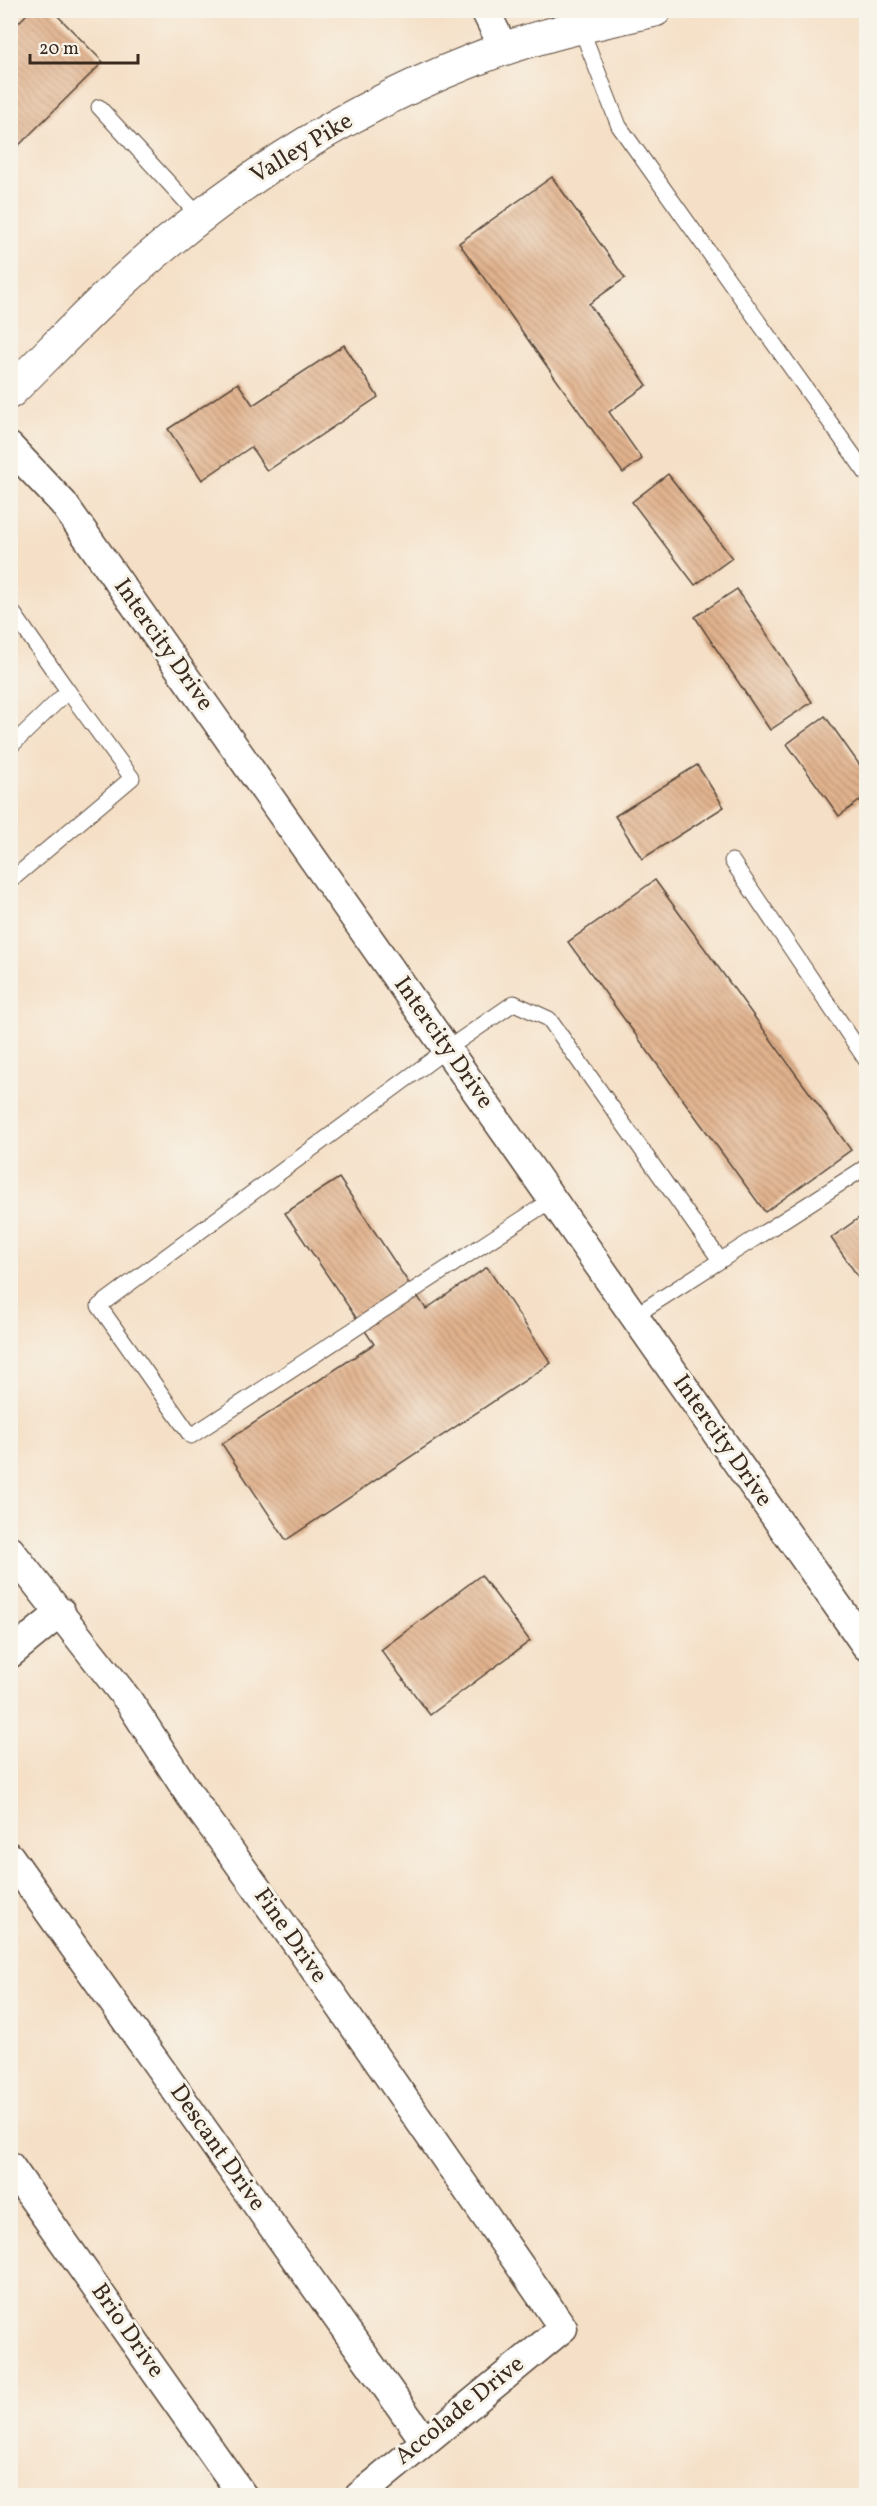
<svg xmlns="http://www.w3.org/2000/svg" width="877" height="2506" viewBox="0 0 877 2506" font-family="Vollkorn,serif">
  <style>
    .building { fill: url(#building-back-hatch) }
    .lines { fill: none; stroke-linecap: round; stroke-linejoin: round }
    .service-casing { stroke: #574537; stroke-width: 17 }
    .minor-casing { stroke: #574537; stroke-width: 31 }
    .tertiary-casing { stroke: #574537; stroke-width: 35 }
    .service { stroke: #fff; stroke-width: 15 }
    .minor { stroke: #fff; stroke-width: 28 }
    .tertiary { stroke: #fff; stroke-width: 33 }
    .labels { text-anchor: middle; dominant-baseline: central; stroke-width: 6; stroke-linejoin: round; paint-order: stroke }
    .street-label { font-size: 24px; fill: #3b2a1e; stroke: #f7f3e8 }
  </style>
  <defs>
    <pattern id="building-back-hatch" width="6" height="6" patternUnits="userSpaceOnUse" patternTransform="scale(1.5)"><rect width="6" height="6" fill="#e1b28d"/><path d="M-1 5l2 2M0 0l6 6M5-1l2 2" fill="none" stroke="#b89173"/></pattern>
  </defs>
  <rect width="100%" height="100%" fill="#f7f3e8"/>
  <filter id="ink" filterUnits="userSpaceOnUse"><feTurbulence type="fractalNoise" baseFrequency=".0167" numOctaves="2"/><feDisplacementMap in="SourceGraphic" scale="12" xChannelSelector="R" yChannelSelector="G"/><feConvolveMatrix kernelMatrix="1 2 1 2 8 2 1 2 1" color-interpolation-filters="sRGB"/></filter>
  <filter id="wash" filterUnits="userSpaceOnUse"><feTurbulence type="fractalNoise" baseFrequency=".008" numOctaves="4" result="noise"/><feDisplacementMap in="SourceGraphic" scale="24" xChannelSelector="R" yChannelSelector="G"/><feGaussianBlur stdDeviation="1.35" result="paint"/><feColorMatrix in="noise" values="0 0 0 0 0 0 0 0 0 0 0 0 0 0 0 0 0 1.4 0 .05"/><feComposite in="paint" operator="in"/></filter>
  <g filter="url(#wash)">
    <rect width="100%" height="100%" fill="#f5e0c7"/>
    <g id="blocks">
      <g class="building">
        <path d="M31 10H52L103 62 10 154V31Z"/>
        <path d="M552 177 625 278 589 304 647 385 609 412 642 459 623 473 459 243Z"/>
        <path d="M344 345 378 397 267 471 251 447 202 480 168 429 238 383 253 405Z"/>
        <path d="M668 474 732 558 695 585 632 502Z"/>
        <path d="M737 589 812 702 770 730 695 617Z"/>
        <path d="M825 716 866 774V796L839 816 787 744Z"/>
        <path d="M697 765 724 807 642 859 615 816Z"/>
        <path d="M655 880 851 1150 765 1212 568 942Z"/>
        <path d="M339 1178 426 1309 487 1267 551 1363 286 1540 222 1444 374 1344 285 1213Z"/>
        <path d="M866 1213V1288L831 1238Z"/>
        <path d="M481 1575 530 1641 430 1715 381 1650Z"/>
      </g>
    </g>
  </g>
  <g filter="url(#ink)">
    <use href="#blocks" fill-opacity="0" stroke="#574537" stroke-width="1.5"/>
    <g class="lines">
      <g class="service-casing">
        <g id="service">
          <path d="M580 26 619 126 866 473"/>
          <path d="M99 107 200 217"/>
          <path d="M10 617 14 614 68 691"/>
          <path d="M10 747 68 691 132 778 10 881"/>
          <path d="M732 861 866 1060"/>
          <path d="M553 1199 191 1436 99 1306 447 1049 514 1003 549 1019 720 1260"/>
          <path d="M634 1316 866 1167"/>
        </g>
      </g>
      <g class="minor-casing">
        <g id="minor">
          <path d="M485 10 504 49"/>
          <path d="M10 447 63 503 866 1646"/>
          <path d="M10 1550 128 1700 191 1797 299 1947 563 2328 359 2496"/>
          <path d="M10 1654 61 1612"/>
          <path d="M10 1857 424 2440"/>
          <path d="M10 2166 243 2496"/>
        </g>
      </g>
      <g class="tertiary-casing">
        <path id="tertiary" d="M10 392C63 340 114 285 172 239 263 164 366 102 476 59 534 36 595 23 655 10"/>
      </g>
      <use href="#service" class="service"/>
      <use href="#minor" class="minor"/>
      <use href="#tertiary" class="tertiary"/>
    </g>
  </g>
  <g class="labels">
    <g class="street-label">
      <text transform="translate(302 149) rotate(-31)">Valley Pike</text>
      <text transform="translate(163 645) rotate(55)">Intercity Drive</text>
      <text transform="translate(443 1043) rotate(55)">Intercity Drive</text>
      <text transform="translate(722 1441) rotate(55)">Intercity Drive</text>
      <text transform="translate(290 1936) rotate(55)">Fine Drive</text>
      <text transform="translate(217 2148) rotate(55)">Descant Drive</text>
      <text transform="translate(127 2331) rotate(55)">Brio Drive</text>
      <text transform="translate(460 2411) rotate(-39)">Accolade Drive</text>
    </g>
  </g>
  <rect width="877" height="2506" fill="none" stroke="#f7f3e8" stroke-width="36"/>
  <path d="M30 54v9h108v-9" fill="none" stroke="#3b2a1e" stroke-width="3"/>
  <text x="39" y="54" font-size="18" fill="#3b2a1e" stroke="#f7f3e8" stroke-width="4.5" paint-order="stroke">20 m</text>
</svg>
